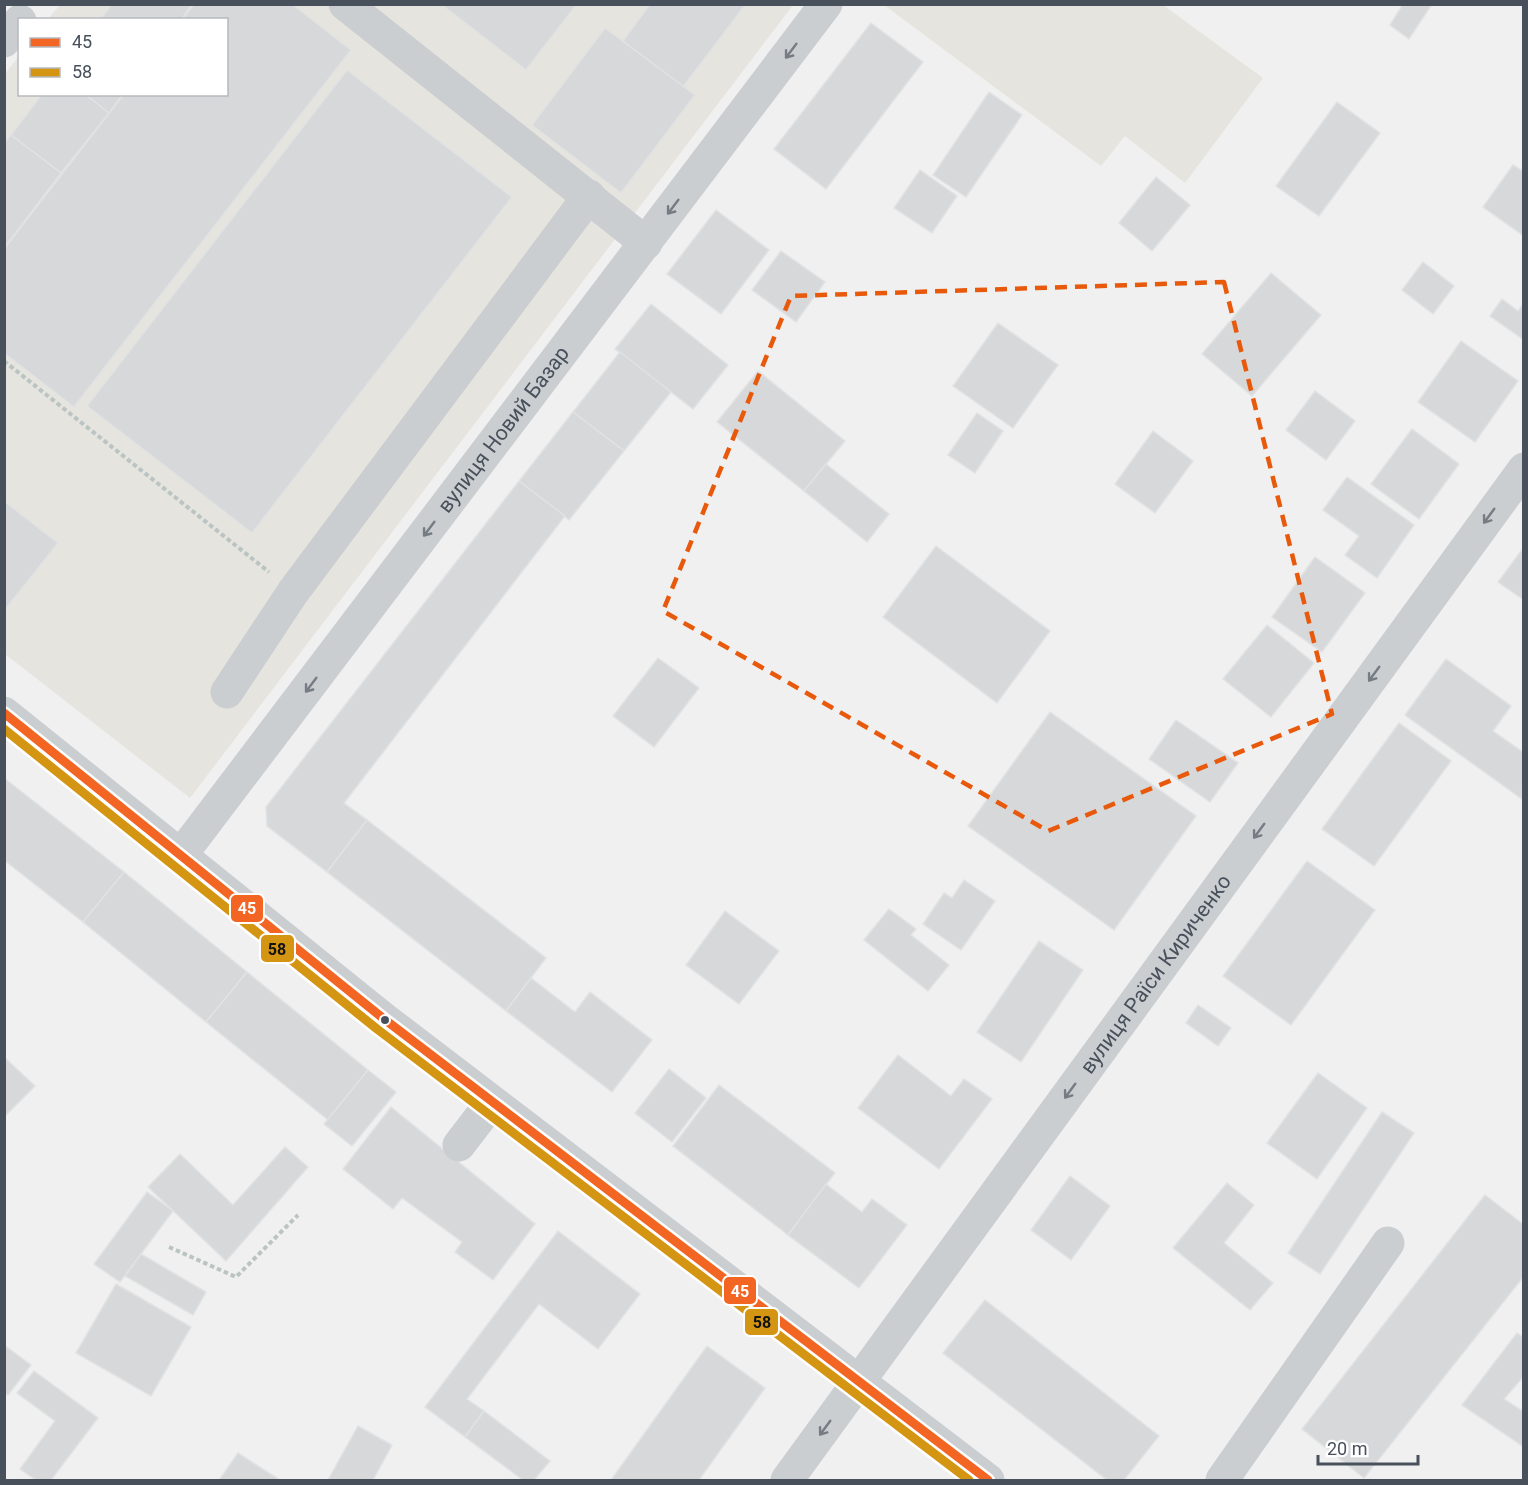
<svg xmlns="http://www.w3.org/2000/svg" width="1528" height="1485" viewBox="0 0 1528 1485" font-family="Roboto,sans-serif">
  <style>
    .commercial { fill: #e5e4de }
    .building { fill: #d7d8da; stroke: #e1e2e3; stroke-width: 1.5 }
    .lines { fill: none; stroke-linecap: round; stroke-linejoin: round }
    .path { stroke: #bac4c2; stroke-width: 4; stroke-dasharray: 4.5 3; stroke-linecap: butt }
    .minor { stroke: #cbced1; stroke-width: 33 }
    .bus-1-casing { stroke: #fff; stroke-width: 14 }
    .bus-2-casing { stroke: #fff; stroke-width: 14 }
    .bus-1 { stroke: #f26522; stroke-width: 9 }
    .bus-2 { stroke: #d49512; stroke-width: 9 }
    .oneway { stroke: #767c84 }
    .marked { fill: none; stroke: #e8590c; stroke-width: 4.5; stroke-dasharray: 12 8; stroke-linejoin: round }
    .bus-dot { fill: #48505b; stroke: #fff; stroke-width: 2 }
    .labels { text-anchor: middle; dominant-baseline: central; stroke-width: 5; stroke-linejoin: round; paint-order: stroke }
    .street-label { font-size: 21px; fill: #48505b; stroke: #fff }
    .line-badge { stroke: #fff; stroke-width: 2 }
    .badge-label { font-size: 16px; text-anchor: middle; font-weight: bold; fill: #fff }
    .pale-badge-label { font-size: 16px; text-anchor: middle; font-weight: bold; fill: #111 }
  </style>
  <rect width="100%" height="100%" fill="#f0f0f0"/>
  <g class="commercial">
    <path d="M60 5H793L190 798 5 654 4 75 19 56 20 94H226V20L48 19Z"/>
    <path d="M884 5H1163L1263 78 1185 183 1125 136 1101 166Z"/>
  </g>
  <g class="building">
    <path d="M112 4H192L181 20H100Z"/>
    <path d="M194 4H292L351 50 74 407 4 353V249L124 94H226V20H182Z"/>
    <path d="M441 4H577L526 70Z"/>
    <path d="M650 4H746L683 87 623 41Z"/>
    <path d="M1432 4 1409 39 1390 25 1403 4Z"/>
    <path d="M871 23 923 62 826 189 774 149Z"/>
    <path d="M605 28 695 95 621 193 532 125Z"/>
    <path d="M347 70 512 197 252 533 87 406Z"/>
    <path d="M989 92 1022 115 966 197 933 175Z"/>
    <path d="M42 94H85L109 113 61 173 11 135Z"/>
    <path d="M85 94H123L109 113Z"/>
    <path d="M1337 102 1380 133 1319 216 1276 186Z"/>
    <path d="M11 135 61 173 7 244 4 242V143Z"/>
    <path d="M1513 165 1524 172V236L1483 207Z"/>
    <path d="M920 170 957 196 932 233 894 208Z"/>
    <path d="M1156 177 1190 205 1152 251 1119 223Z"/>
    <path d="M716 210 769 250 721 314 667 274Z"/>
    <path d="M781 251 825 282 796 322 752 290Z"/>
    <path d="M1423 262 1454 286 1433 314 1402 290Z"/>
    <path d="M1271 273 1321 315 1252 396 1202 354Z"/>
    <path d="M1502 299 1518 311 1524 303V340L1490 316Z"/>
    <path d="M651 304 728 365 693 409 615 349Z"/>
    <path d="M998 323 1058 365 1013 428 953 386Z"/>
    <path d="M1461 341 1518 381 1475 442 1418 402Z"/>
    <path d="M620 352 671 392 624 451 573 412Z"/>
    <path d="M758 371 845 441 804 491 717 422Z"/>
    <path d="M1315 391 1355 421 1326 460 1286 430Z"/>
    <path d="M573 412 624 451 569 520 519 481Z"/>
    <path d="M977 413 1003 431 975 473 948 455Z"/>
    <path d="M1412 429 1459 464 1419 519 1371 484Z"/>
    <path d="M1153 431 1193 461 1155 513 1115 484Z"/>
    <path d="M826 464 889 514 867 542 804 491Z"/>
    <path d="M1347 477 1414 525 1377 578 1345 555 1359 536 1323 510Z"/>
    <path d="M519 481 565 516 344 803 367 820 327 872 267 826 266 807Z"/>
    <path d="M4 501 58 543 4 611Z"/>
    <path d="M936 546 1050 631 997 703 883 617Z"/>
    <path d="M1524 547V600L1498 582Z"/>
    <path d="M1315 557 1365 593 1322 652 1272 617Z"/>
    <path d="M1267 625 1314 663 1271 717 1223 679Z"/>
    <path d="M658 658 699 688 654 747 613 716Z"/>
    <path d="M1446 659 1511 706 1493 731 1524 753 1522 799 1405 715Z"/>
    <path d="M1050 712 1196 816 1114 930 968 826Z"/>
    <path d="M1176 720 1238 763 1210 802 1149 759Z"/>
    <path d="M1399 723 1451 761 1374 866 1322 829Z"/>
    <path d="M4 778 124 872 83 922 4 860Z"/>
    <path d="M367 820 546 958 506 1011 327 872Z"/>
    <path d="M1307 861 1375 910 1291 1025 1223 976Z"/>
    <path d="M124 872 247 972 206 1022 83 922Z"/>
    <path d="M964 880 995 901 961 950 923 924 944 893 952 898Z"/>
    <path d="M889 909 916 929 911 935 949 965 928 991 864 940Z"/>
    <path d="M725 911 779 951 739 1004 686 965Z"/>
    <path d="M1039 941 1083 970 1021 1062 977 1032Z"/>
    <path d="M247 972 368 1070 328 1120 206 1022Z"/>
    <path d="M531 978 575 1012 590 992 652 1040 612 1092 506 1011Z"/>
    <path d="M1198 1005 1231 1028 1218 1046 1186 1023Z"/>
    <path d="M898 1055 951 1096 964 1079 992 1099 939 1169 858 1108Z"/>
    <path d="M4 1057 35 1086 4 1117Z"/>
    <path d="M669 1069 706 1098 672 1142 635 1113Z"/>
    <path d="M368 1070 396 1092 352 1146 324 1124Z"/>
    <path d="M1318 1073 1367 1108 1317 1179 1267 1143Z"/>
    <path d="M719 1085 835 1173 788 1235 673 1146Z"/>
    <path d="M391 1107 535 1224 493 1280 455 1252 462 1242 402 1198 393 1209 343 1169Z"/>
    <path d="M1382 1112 1414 1133 1320 1274 1288 1253Z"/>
    <path d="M285 1147 308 1167 226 1261 148 1187 180 1154 233 1205Z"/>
    <path d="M1070 1176 1110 1206 1071 1260 1031 1230Z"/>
    <path d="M1227 1183 1254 1205 1224 1243 1273 1283 1250 1310 1173 1248Z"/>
    <path d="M826 1184 862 1212 872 1199 907 1225 859 1288 788 1235Z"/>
    <path d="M147 1192 173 1211 120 1282 94 1264Z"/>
    <path d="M1485 1195 1524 1225V1276L1364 1478 1302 1429Z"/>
    <path d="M558 1231 640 1294 598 1349 539 1304 467 1399 484 1411 465 1437 425 1407Z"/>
    <path d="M141 1254 206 1292 193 1315 125 1276Z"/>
    <path d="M116 1284 191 1327 151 1396 76 1353Z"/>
    <path d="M985 1300 1159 1436 1124 1480H1107L943 1353Z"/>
    <path d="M1517 1333 1524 1338V1376L1504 1399 1524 1412V1447L1462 1405Z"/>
    <path d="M4 1345 31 1365 8 1395 4 1393Z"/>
    <path d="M707 1346 765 1388 699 1480H611Z"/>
    <path d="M34 1371 98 1418 51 1480H36L20 1469 55 1421 17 1393Z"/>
    <path d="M484 1411 550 1461 534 1480H523L465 1437Z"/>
    <path d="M358 1426 392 1445 373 1480H328Z"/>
    <path d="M238 1453 280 1480H219Z"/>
  </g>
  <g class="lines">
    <g class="path">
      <path d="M4 361 269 572"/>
      <path d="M169 1247 236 1277 298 1215"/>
    </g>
    <g class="minor">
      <path d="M345 4 646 243"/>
      <path d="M4 41 20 21"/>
      <path d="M227 692 293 592 589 196"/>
      <path d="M4 713 384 1019 988 1480"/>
      <path id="s1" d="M181 855 826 4"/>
      <path d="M459 1145 492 1102"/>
      <path id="s2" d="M787 1480 1524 469"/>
      <path d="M1222 1480 1388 1243"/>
    </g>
    <g class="bus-1-casing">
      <path id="bus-1" d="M4 713 384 1019 988 1480"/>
    </g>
    <g class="bus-2-casing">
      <path id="bus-2" d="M4 729 377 1029 969 1480"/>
    </g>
    <use href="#bus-1" class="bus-1"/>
    <use href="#bus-2" class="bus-2"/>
  </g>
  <defs><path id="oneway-shaft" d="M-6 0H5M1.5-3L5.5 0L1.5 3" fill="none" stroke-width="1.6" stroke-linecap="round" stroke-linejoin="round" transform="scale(1.5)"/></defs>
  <g class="oneway">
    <use href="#oneway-shaft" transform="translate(791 51) rotate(127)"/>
    <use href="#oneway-shaft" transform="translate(673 207) rotate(127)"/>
    <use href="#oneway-shaft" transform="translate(1489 516) rotate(126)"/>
    <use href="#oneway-shaft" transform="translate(429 529) rotate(127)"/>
    <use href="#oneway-shaft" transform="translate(1374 674) rotate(126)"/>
    <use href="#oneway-shaft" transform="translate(311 685) rotate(127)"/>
    <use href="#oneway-shaft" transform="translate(1259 831) rotate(126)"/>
    <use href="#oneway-shaft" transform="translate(1070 1091) rotate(126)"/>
    <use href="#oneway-shaft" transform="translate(825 1428) rotate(126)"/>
  </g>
  <path class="marked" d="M1224 282 1332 714 1048 831 663 611 791 296Z"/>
  <circle class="bus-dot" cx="385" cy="1020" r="5"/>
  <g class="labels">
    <g class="street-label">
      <text stroke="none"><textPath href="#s1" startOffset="534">вулиця Новий Базар</textPath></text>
      <text stroke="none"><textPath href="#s2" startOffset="626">вулиця Раїси Кириченко</textPath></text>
    </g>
  </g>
  <g class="line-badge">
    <rect x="230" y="894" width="34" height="29" rx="6" fill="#f26522"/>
    <rect x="260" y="934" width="35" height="29" rx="6" fill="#d49512"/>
    <rect x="723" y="1276" width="34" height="29" rx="6" fill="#f26522"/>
    <rect x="744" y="1308" width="35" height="28" rx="6" fill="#d49512"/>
  </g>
  <g class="badge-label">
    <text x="247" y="914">45</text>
    <text x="740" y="1297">45</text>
  </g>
  <g class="pale-badge-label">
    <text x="277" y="955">58</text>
    <text x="762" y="1328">58</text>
  </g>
  <rect width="1528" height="1485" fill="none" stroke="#48505b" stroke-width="12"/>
  <rect x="18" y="18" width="210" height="78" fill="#ffffff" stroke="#b6b9bd" stroke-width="1.5"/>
  <rect x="30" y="38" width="30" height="9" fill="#f26522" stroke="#b6b9bd" stroke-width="1.5"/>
  <text x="72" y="48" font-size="18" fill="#48505b">45</text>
  <rect x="30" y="68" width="30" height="9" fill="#d49512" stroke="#b6b9bd" stroke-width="1.5"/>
  <text x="72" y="78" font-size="18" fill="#48505b">58</text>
  <path d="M1318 1455v9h100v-9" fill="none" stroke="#48505b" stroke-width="3"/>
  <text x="1327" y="1455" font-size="18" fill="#48505b" stroke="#ffffff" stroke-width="4.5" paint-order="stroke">20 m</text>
</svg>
